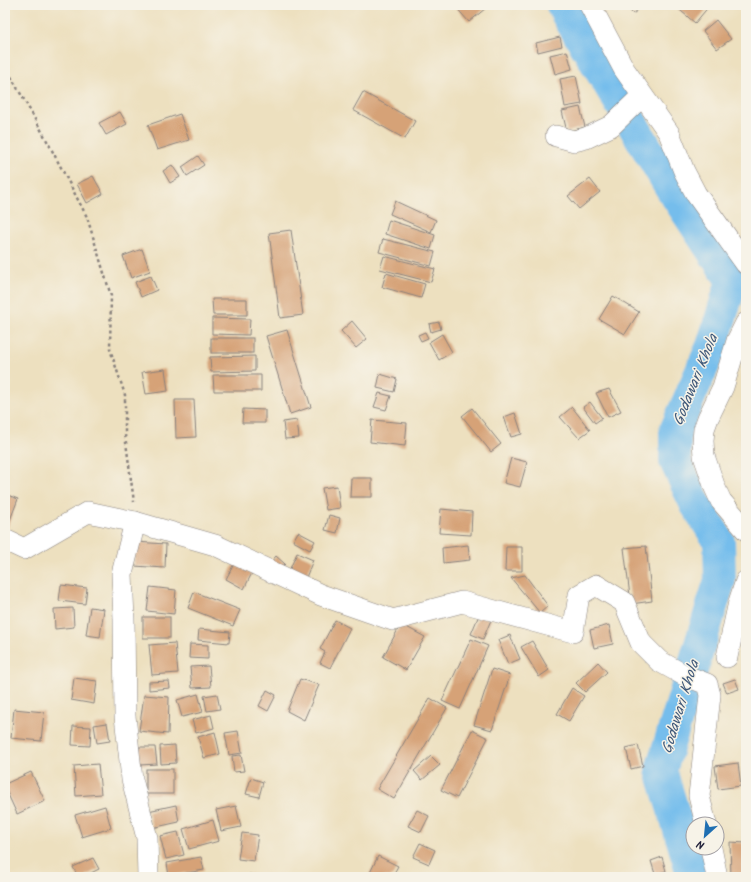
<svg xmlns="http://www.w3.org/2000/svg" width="751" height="882" viewBox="0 0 751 882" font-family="Kalam,sans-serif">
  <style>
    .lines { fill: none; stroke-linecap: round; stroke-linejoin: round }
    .river { stroke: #74bdec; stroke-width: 32 }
    .building { fill: #d6a277 }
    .minor-casing { stroke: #88817d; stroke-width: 22 }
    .path { stroke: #88817d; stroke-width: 2.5; stroke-dasharray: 3 3; stroke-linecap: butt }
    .minor { stroke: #fff; stroke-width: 21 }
    .labels { text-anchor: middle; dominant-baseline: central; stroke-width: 3; stroke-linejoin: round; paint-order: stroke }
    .water-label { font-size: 15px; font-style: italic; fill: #3f5879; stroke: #f7f3e8 }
  </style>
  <rect width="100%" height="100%" fill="#f7f3e8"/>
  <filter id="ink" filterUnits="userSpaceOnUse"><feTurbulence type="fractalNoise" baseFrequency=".025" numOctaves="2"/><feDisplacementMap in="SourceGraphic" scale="8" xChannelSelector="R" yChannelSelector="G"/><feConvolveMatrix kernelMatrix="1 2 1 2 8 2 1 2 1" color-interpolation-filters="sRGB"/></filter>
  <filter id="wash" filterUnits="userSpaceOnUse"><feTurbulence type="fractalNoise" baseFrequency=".012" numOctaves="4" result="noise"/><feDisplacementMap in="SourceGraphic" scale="16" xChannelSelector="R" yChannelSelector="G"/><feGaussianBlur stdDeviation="0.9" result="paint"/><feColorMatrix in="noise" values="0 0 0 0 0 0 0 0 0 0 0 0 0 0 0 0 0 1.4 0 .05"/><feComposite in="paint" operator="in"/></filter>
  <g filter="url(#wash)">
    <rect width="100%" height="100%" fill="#ede0bf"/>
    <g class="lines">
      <path class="river" d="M562 5 567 15 672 190 732 281 712 346 675 431V461L696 505 719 541 720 580 661 770 693 877"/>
    </g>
    <g id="blocks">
      <g class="building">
        <path d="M454 5H483L486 8 469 22Z"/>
        <path d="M625 5H644L633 14Z"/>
        <path d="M674 5H710L695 23Z"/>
        <path d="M716 20 731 39 717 49 703 31Z"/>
        <path d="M560 37 562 46 538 52 536 43Z"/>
        <path d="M567 51 572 69 555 74 550 55Z"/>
        <path d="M576 76 582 104 565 107 560 79Z"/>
        <path d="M363 92 415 121 405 139 353 110Z"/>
        <path d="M580 107 585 127 567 132 562 111Z"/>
        <path d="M120 112 127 124 106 135 99 123Z"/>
        <path d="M180 114 189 140 157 150 148 125Z"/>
        <path d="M198 156 204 165 187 176 182 167Z"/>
        <path d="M172 165 180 177 170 183 163 171Z"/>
        <path d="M93 176 103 194 87 203 77 184Z"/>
        <path d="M590 179 600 192 579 209 568 196Z"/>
        <path d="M395 201 436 220 431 232 390 214Z"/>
        <path d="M389 220 435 235 431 249 385 234Z"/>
        <path d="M291 230 303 315 280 318 269 233Z"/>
        <path d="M383 239 435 252 431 266 379 252Z"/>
        <path d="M142 249 150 271 131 278 123 256Z"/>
        <path d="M384 256 435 269 431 282 380 269Z"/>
        <path d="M386 273 425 284 421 298 382 287Z"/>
        <path d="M151 276 157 290 141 297 135 282Z"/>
        <path d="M613 296 639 312 625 334 599 319Z"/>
        <path d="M212 299H247V315H213Z"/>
        <path d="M212 318 250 319 249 335 212 334Z"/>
        <path d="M352 321 367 339 356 348 341 331Z"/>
        <path d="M439 322 441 329 431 332 429 324Z"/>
        <path d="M287 330 311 407 290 414 266 336Z"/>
        <path d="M425 332 428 338 421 341 418 335Z"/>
        <path d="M442 334 452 352 439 360 429 342Z"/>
        <rect x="211" y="338" width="42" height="15"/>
        <path d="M255 356V371L211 372 210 357Z"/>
        <path d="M165 369 168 391 146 394 142 372Z"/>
        <path d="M380 374 397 379 394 392 377 388Z"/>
        <path d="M213 375H261V391H214Z"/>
        <path d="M609 389 621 411 608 417 596 393Z"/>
        <path d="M379 393 391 396 386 410 374 407Z"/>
        <path d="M175 400H194L196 437 176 438Z"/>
        <path d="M590 402 602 418 595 423 583 407Z"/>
        <path d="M572 407 590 430 579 438 560 417Z"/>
        <path d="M472 408 501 444 491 452 462 416Z"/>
        <path d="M243 409 265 410V423H242Z"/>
        <path d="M515 413 522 434 511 437 504 417Z"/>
        <path d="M297 420 299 438 285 439 283 422Z"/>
        <path d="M372 420 407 423 405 446 370 442Z"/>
        <path d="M511 458 527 462 520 487 504 483Z"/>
        <path d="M351 478H372V497H350Z"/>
        <path d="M337 486 340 508 326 510 322 488Z"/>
        <path d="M5 494 18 499 7 528 5 527Z"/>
        <path d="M441 509 472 512 471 535 439 533Z"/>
        <path d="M329 515 340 518 337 533 325 530Z"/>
        <path d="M298 532 315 541 310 550 293 541Z"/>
        <path d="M135 542 166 544 165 568 134 566Z"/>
        <path d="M468 545 470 560 443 563 442 548Z"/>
        <path d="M646 546 652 601 631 604 624 548Z"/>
        <path d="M506 547H522V571H505Z"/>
        <path d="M297 553 313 560 305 580 288 573Z"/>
        <path d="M276 556 285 564 278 571 270 563Z"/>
        <path d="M234 564 252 573 244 589 226 579Z"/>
        <path d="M525 575 548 606 540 613 511 578Z"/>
        <path d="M61 585 87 588 85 604 59 601Z"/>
        <path d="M150 587 176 590 174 614 147 611Z"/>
        <path d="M194 592 240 610 233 626 188 608Z"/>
        <path d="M90 607 104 609 100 637 86 635Z"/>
        <path d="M73 608 74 627 55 629 54 609Z"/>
        <path d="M479 615 491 620 483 639 471 634Z"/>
        <rect x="143" y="617" width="27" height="21"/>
        <path d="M335 620 350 628 330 668 320 663 325 652 320 649Z"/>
        <path d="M401 624 425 637 406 670 383 657Z"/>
        <path d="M609 625 613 644 594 648 590 630Z"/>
        <path d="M199 629 230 632 229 643 198 640Z"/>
        <path d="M510 635 520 659 508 664 498 640Z"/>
        <path d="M471 639 488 646 460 709 442 701Z"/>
        <path d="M532 641 549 670 539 677 521 647Z"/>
        <path d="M175 643 178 673 152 675 149 645Z"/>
        <path d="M190 644 208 645V659L189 658Z"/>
        <path d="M598 662 607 672 585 692 576 683Z"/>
        <path d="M209 666 211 687 192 688 190 667Z"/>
        <path d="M492 669 510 675 492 730 474 725Z"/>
        <path d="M74 678 97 681 94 704 71 700Z"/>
        <path d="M300 679 319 685 304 720 287 711Z"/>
        <path d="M735 679 739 689 727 693 723 683Z"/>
        <path d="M169 681 170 688 149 690V682Z"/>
        <path d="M572 688 584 696 569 721 557 714Z"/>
        <path d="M267 690 276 695 268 711 259 706Z"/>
        <path d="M198 694 203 712 182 717 177 700Z"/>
        <path d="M217 694 220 709 207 711 204 696Z"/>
        <path d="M144 695 169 697 168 734 139 731Z"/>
        <path d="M430 698 447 708 394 799 377 789Z"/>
        <path d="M14 709 44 712 41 741 11 738Z"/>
        <path d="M211 715 214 728 196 733 192 720Z"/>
        <path d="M107 723 110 741 97 743 94 725Z"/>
        <path d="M73 726 91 727 90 746 72 745Z"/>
        <path d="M472 730 488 738 457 798 441 790Z"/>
        <path d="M238 731 242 753 229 755 225 733Z"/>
        <path d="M215 732 220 754 204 758 198 737Z"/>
        <path d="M175 745 176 763 161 764 160 746Z"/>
        <path d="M638 745 643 766 631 769 626 748Z"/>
        <path d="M139 747H155L157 764 140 765Z"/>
        <path d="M241 755 244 771 234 772 232 756Z"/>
        <path d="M431 756 440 765 422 780 414 771Z"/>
        <path d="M738 763 741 786 718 789 715 766Z"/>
        <path d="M98 764 101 794 76 796 74 766Z"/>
        <rect x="146" y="769" width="27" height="25"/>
        <path d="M31 772 45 801 17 814 5 788V784Z"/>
        <path d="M251 778 263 782 259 797 246 794Z"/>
        <path d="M176 805 179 822 152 828 148 811Z"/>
        <path d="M105 806 111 828 82 837 75 815Z"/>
        <path d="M236 806 241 827 221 831 216 810Z"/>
        <path d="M417 810 429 816 421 832 408 826Z"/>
        <path d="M213 820 219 841 189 849 183 829Z"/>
        <path d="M178 832 184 855 166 859 160 836Z"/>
        <path d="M242 833 258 835 254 861 238 859Z"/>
        <path d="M730 842 746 843V877H731Z"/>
        <path d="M420 843 435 850 429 864 413 857Z"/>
        <path d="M378 856 398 866 392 877H368Z"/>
        <path d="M201 857 204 870 169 876 167 863Z"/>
        <path d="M662 857 666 871 655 874 651 861Z"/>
        <path d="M93 858 99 869 83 877H78L73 867Z"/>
        <path d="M249 874 260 876V877H249Z"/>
      </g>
    </g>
  </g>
  <g filter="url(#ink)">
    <use href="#blocks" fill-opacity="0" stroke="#88817d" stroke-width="1"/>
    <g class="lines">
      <g class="minor-casing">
        <g id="minor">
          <path d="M590 5 624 69 669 133 684 171 696 194 746 264"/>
          <path d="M556 136 574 141 586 138 611 126 642 96"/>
          <path d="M746 323 737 341 723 387 708 418 704 429 703 441 704 456 715 488 721 501 746 530"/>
          <path d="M135 522 122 574 124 619 125 716 132 779 147 838 148 877"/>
          <path d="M5 540 24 549 88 512 135 522 215 545 321 595 393 620 462 602 573 632 579 595 596 585 624 602 641 643 659 661 684 675 707 684 710 695 699 796 706 824"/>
          <path d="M727 657 739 602 746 581"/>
          <path d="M711 848 717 877"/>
        </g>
      </g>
      <path class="path" d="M5 66 45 137 87 217 111 296 110 349 125 395V435L134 502"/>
      <use href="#minor" class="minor"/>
    </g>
  </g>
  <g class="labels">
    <g class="water-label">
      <text transform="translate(696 380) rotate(-68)">Godawari Khola</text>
      <text transform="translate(681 707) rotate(-73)">Godawari Khola</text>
    </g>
  </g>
  <rect width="751" height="882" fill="none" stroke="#f7f3e8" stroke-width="20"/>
  <g transform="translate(705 836) rotate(207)"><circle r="19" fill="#f7f3e8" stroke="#a29fa3"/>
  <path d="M0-3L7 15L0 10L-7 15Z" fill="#1f6fb2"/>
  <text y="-6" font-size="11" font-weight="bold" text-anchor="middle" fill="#22223b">N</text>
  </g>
</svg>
